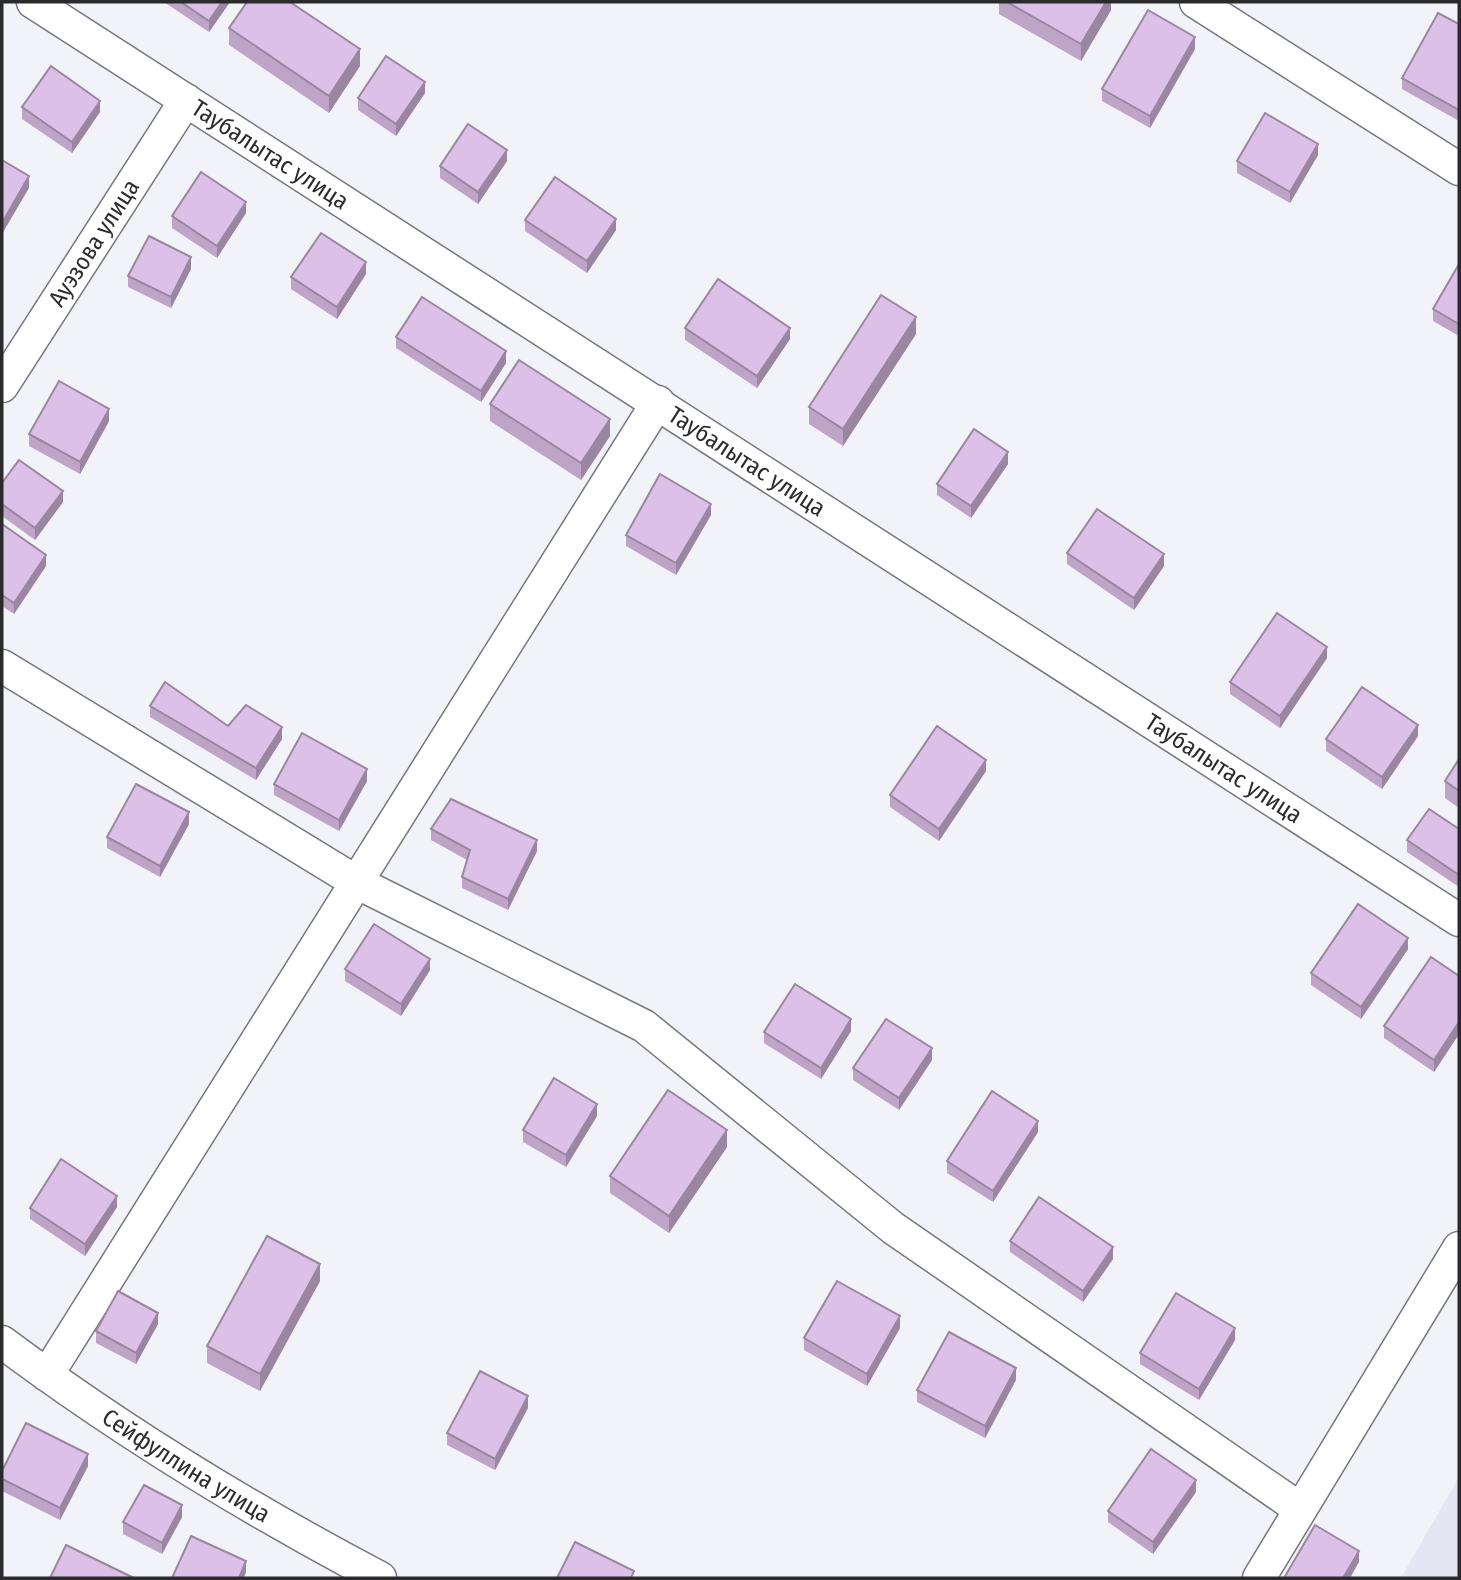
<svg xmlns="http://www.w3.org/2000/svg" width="1461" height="1580" viewBox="0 0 1461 1580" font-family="'Fira Sans Condensed',sans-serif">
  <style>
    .built { fill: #e5e5f3 }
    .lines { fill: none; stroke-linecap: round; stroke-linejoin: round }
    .minor-casing { stroke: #77767d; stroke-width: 35 }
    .minor { stroke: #fff; stroke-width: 32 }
    .wall { fill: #bea5c8 }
    .shaded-wall { fill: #9b86a2 }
    .building { fill: #ddc0e8; stroke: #9b86a2; stroke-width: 2 }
    .labels { text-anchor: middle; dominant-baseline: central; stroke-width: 5; stroke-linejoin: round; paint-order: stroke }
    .street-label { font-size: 24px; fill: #2b2b2e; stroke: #f2f2f9 }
  </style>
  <rect width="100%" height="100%" fill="#f2f2f9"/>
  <path class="built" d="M1459 1477V1578H1401Z"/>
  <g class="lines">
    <g class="minor-casing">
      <g id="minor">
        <path id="s1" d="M33 2 1459 920"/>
        <path d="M1196 2 1459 169"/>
        <path id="s2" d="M2 386 186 100"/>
        <path d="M2 666 358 883 644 1026 893 1228 1300 1509"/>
        <path id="s3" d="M2 1342C120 1430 249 1509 380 1578"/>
        <path d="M47 1375 658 402"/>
        <path d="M1259 1578 1459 1248"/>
      </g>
    </g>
    <use href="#minor" class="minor"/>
  </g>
  <g class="wall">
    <path d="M164 2H230L209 32Z"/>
    <path d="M999 2H1111V10L1081 61 999 14Z"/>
    <path d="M1459 24V121L1402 89V78Z"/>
    <path d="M229 28 360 66 329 113 229 45Z"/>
    <path d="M1195 49 1150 128 1102 101V89Z"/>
    <path d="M425 93 396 136 358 110V98Z"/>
    <path d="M22 107 100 112 72 153 22 119Z"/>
    <path d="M1318 155 1290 203 1237 173V161Z"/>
    <path d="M507 161 478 204 440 178V166Z"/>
    <path d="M246 213 217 258 172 228V216Z"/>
    <path d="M525 220 616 230 587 273 525 231Z"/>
    <path d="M1459 264V336L1433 321V309Z"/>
    <path d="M191 269 171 308 128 287V276Z"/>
    <path d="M366 274 337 319 291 289V277Z"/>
    <path d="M685 328 790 339 757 388 685 340Z"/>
    <path d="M916 334 843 446 809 424V407Z"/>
    <path d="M396 337 506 363 481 402 396 348Z"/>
    <path d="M490 404 610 436 581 480 490 421Z"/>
    <path d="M109 421 80 474 29 446V434Z"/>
    <path d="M1008 464 971 518 937 495V484Z"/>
    <path d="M2 483 63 502 35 540 2 516Z"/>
    <path d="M711 515 676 575 626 546V535Z"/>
    <path d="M2 524 46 566 14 614 2 606Z"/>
    <path d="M1067 553 1164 566 1134 610 1067 564Z"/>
    <path d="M1327 658 1280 728 1230 694V682Z"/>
    <path d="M150 706 228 726 282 739 256 780 150 717Z"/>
    <path d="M1418 736 1382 789 1326 751V739Z"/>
    <path d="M1459 759V808L1445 798V781Z"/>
    <path d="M986 771 939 841 890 807V795Z"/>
    <path d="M367 781 339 831 274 795V784Z"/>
    <path d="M189 824 160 877 107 848V837Z"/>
    <path d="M431 829 537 851 508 910 462 888V877L467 860 431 840Z"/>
    <path d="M1459 829V887L1407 852V840Z"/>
    <path d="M1408 949 1361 1019 1311 985V973Z"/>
    <path d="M345 969 430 970 401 1016 345 981Z"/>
    <path d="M1459 976V1034L1434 1072 1384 1038V1026Z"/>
    <path d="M851 1031 821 1079 764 1043V1032Z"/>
    <path d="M932 1060 899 1110 853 1080V1068Z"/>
    <path d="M597 1116 566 1167 523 1142V1130Z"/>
    <path d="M1038 1132 993 1202 947 1173V1161Z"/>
    <path d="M727 1147 669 1233 610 1193V1176Z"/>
    <path d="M117 1207 85 1256 30 1219V1208Z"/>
    <path d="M1010 1241 1113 1259 1083 1302 1010 1252Z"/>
    <path d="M320 1281 260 1391 207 1363V1346Z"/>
    <path d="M158 1324 136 1364 96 1343V1331Z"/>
    <path d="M900 1328 867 1386 804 1350V1338Z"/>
    <path d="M1235 1340 1199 1400 1140 1364V1353Z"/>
    <path d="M1016 1380 985 1438 917 1402V1390Z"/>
    <path d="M528 1408 495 1470 447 1445V1433Z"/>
    <path d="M88 1466 60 1520 2 1491V1471Z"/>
    <path d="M1196 1492 1153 1554 1108 1522V1511Z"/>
    <path d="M182 1517 162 1554 123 1534V1522Z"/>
  </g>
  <g class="shaded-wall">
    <path d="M222 2H230L209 32V21Z"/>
    <path d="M1106 2H1111V10L1081 61V44Z"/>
    <path d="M1195 37V49L1150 128V116Z"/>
    <path d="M360 49V66L329 113V96Z"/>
    <path d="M425 82V93L396 136V124Z"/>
    <path d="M100 101V112L72 153V142Z"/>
    <path d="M1318 144V155L1290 203V192Z"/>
    <path d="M507 150V161L478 204V192Z"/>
    <path d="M29 176V188L2 234V223Z"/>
    <path d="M246 202V213L217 258V246Z"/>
    <path d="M616 219V230L587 273V261Z"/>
    <path d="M191 257V269L171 308V297Z"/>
    <path d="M366 262V274L337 319V307Z"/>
    <path d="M916 317V334L843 446V429Z"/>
    <path d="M790 328V339L757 388V376Z"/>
    <path d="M506 351V363L481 402V391Z"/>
    <path d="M109 409V421L80 474V462Z"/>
    <path d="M610 419V436L581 480V463Z"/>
    <path d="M1008 452V464L971 518V506Z"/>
    <path d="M63 491V502L35 540V528Z"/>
    <path d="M711 504V515L676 575V563Z"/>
    <path d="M1164 554V566L1134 610V598Z"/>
    <path d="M46 555V566L14 614V603Z"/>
    <path d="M1327 647V658L1280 728V716Z"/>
    <path d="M1418 725V736L1382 789V777Z"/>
    <path d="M282 727V739L256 780V768Z"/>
    <path d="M986 760V771L939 841V829Z"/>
    <path d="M367 769V781L339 831V820Z"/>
    <path d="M189 812V824L160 877V866Z"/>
    <path d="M537 840V851L508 910V899Z"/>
    <path d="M1408 938V949L1361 1019V1007Z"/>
    <path d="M430 959V970L401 1016V1004Z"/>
    <path d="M851 1019V1031L821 1079V1068Z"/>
    <path d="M1459 1022V1034L1434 1072V1060Z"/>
    <path d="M932 1048V1060L899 1110V1098Z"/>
    <path d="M597 1104V1116L566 1167V1155Z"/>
    <path d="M1038 1121V1132L993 1202V1191Z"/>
    <path d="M727 1130V1147L669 1233V1216Z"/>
    <path d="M117 1196V1207L85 1256V1244Z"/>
    <path d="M1113 1247V1259L1083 1302V1291Z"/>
    <path d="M320 1264V1281L260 1391V1374Z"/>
    <path d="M158 1313V1324L136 1364V1353Z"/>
    <path d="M900 1316V1328L867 1386V1374Z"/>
    <path d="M1235 1328V1340L1199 1400V1389Z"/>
    <path d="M1016 1368V1380L985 1438V1426Z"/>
    <path d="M528 1396V1408L495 1470V1459Z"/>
    <path d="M88 1454V1466L60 1520V1508Z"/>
    <path d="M1196 1480V1492L1153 1554V1542Z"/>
    <path d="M182 1505V1517L162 1554V1543Z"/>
    <path d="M1359 1551V1562L1350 1578H1343Z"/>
    <path d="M246 1561V1572L244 1578H239Z"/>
  </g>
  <g class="building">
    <path d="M181 2H222L209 21Z"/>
    <path d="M247 2H290L360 49 329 96 229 28Z"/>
    <path d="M1007 2H1106L1081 44Z"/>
    <path d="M1148 10 1195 37 1150 116 1102 89Z"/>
    <path d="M1438 13 1459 24V110L1402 78Z"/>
    <path d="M386 56 425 82 396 124 358 98Z"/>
    <path d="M51 66 100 101 72 142 22 107Z"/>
    <path d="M1265 113 1318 144 1290 192 1237 161Z"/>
    <path d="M468 124 507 150 478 192 440 166Z"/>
    <path d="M2 160 29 176 2 223Z"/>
    <path d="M201 172 246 202 217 246 172 216Z"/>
    <path d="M555 177 616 219 587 261 525 220Z"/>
    <path d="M321 233 366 262 337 307 291 277Z"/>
    <path d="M149 236 191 257 171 297 128 276Z"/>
    <path d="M1459 264V324L1433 309Z"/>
    <path d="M718 279 790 328 757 376 685 328Z"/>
    <path d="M881 295 916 317 843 429 809 407Z"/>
    <path d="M422 297 506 351 481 391 396 337Z"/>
    <path d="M519 360 610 419 581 463 490 404Z"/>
    <path d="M59 381 109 409 80 462 29 434Z"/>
    <path d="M974 429 1008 452 971 506 937 484Z"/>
    <path d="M19 460 63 491 35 528 2 504V483Z"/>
    <path d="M660 474 711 504 676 563 626 535Z"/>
    <path d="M1097 509 1164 554 1134 598 1067 553Z"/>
    <path d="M2 524 46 555 14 603 2 595Z"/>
    <path d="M1277 613 1327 647 1280 716 1230 682Z"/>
    <path d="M165 682 228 726 246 705 282 727 256 768 150 706Z"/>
    <path d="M1362 687 1418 725 1382 777 1326 739Z"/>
    <path d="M937 726 986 760 939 829 890 795Z"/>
    <path d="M302 733 367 769 339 820 274 784Z"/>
    <path d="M1459 759V791L1445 781Z"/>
    <path d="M136 784 189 812 160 866 107 837Z"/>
    <path d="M451 799 537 840 508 899 462 877 470 850 431 829Z"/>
    <path d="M1429 809 1459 829V875L1407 840Z"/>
    <path d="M1358 904 1408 938 1361 1007 1311 973Z"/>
    <path d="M374 924 430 959 401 1004 345 969Z"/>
    <path d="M1431 957 1459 976V1022L1434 1060 1384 1026Z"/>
    <path d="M795 984 851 1019 821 1068 764 1032Z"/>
    <path d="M886 1019 932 1048 899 1098 853 1068Z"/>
    <path d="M554 1078 597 1104 566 1155 523 1130Z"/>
    <path d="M668 1090 727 1130 669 1216 610 1176Z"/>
    <path d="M992 1091 1038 1121 993 1191 947 1161Z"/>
    <path d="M61 1159 117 1196 85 1244 30 1208Z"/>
    <path d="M1039 1197 1113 1247 1083 1291 1010 1241Z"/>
    <path d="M267 1236 320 1264 260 1374 207 1346Z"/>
    <path d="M837 1281 900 1316 867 1374 804 1338Z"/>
    <path d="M118 1291 158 1313 136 1353 96 1331Z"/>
    <path d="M1176 1293 1235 1328 1199 1389 1140 1353Z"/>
    <path d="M949 1332 1016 1368 985 1426 917 1390Z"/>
    <path d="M480 1371 528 1396 495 1459 447 1433Z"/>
    <path d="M26 1423 88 1454 60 1508 2 1479V1471Z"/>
    <path d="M1151 1449 1196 1480 1153 1542 1108 1511Z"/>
    <path d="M144 1485 182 1505 162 1543 123 1522Z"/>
    <path d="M1315 1525 1359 1551 1343 1578H1284Z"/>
    <path d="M191 1536 246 1561 239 1578H172Z"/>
    <path d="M575 1542 634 1571 631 1578H557Z"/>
    <path d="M66 1545 134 1578H50Z"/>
  </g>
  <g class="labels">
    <g class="street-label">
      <text stroke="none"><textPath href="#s1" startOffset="282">Таубалытас улица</textPath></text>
      <text stroke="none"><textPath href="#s2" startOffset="170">Ауэзова улица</textPath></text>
      <text stroke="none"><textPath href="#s1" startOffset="849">Таубалытас улица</textPath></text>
      <text stroke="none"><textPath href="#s1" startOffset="1416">Таубалытас улица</textPath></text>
      <text stroke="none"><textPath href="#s3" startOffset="222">Сейфуллина улица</textPath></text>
    </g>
  </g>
  <rect width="1461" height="1580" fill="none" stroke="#2b2b2e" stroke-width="7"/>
</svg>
